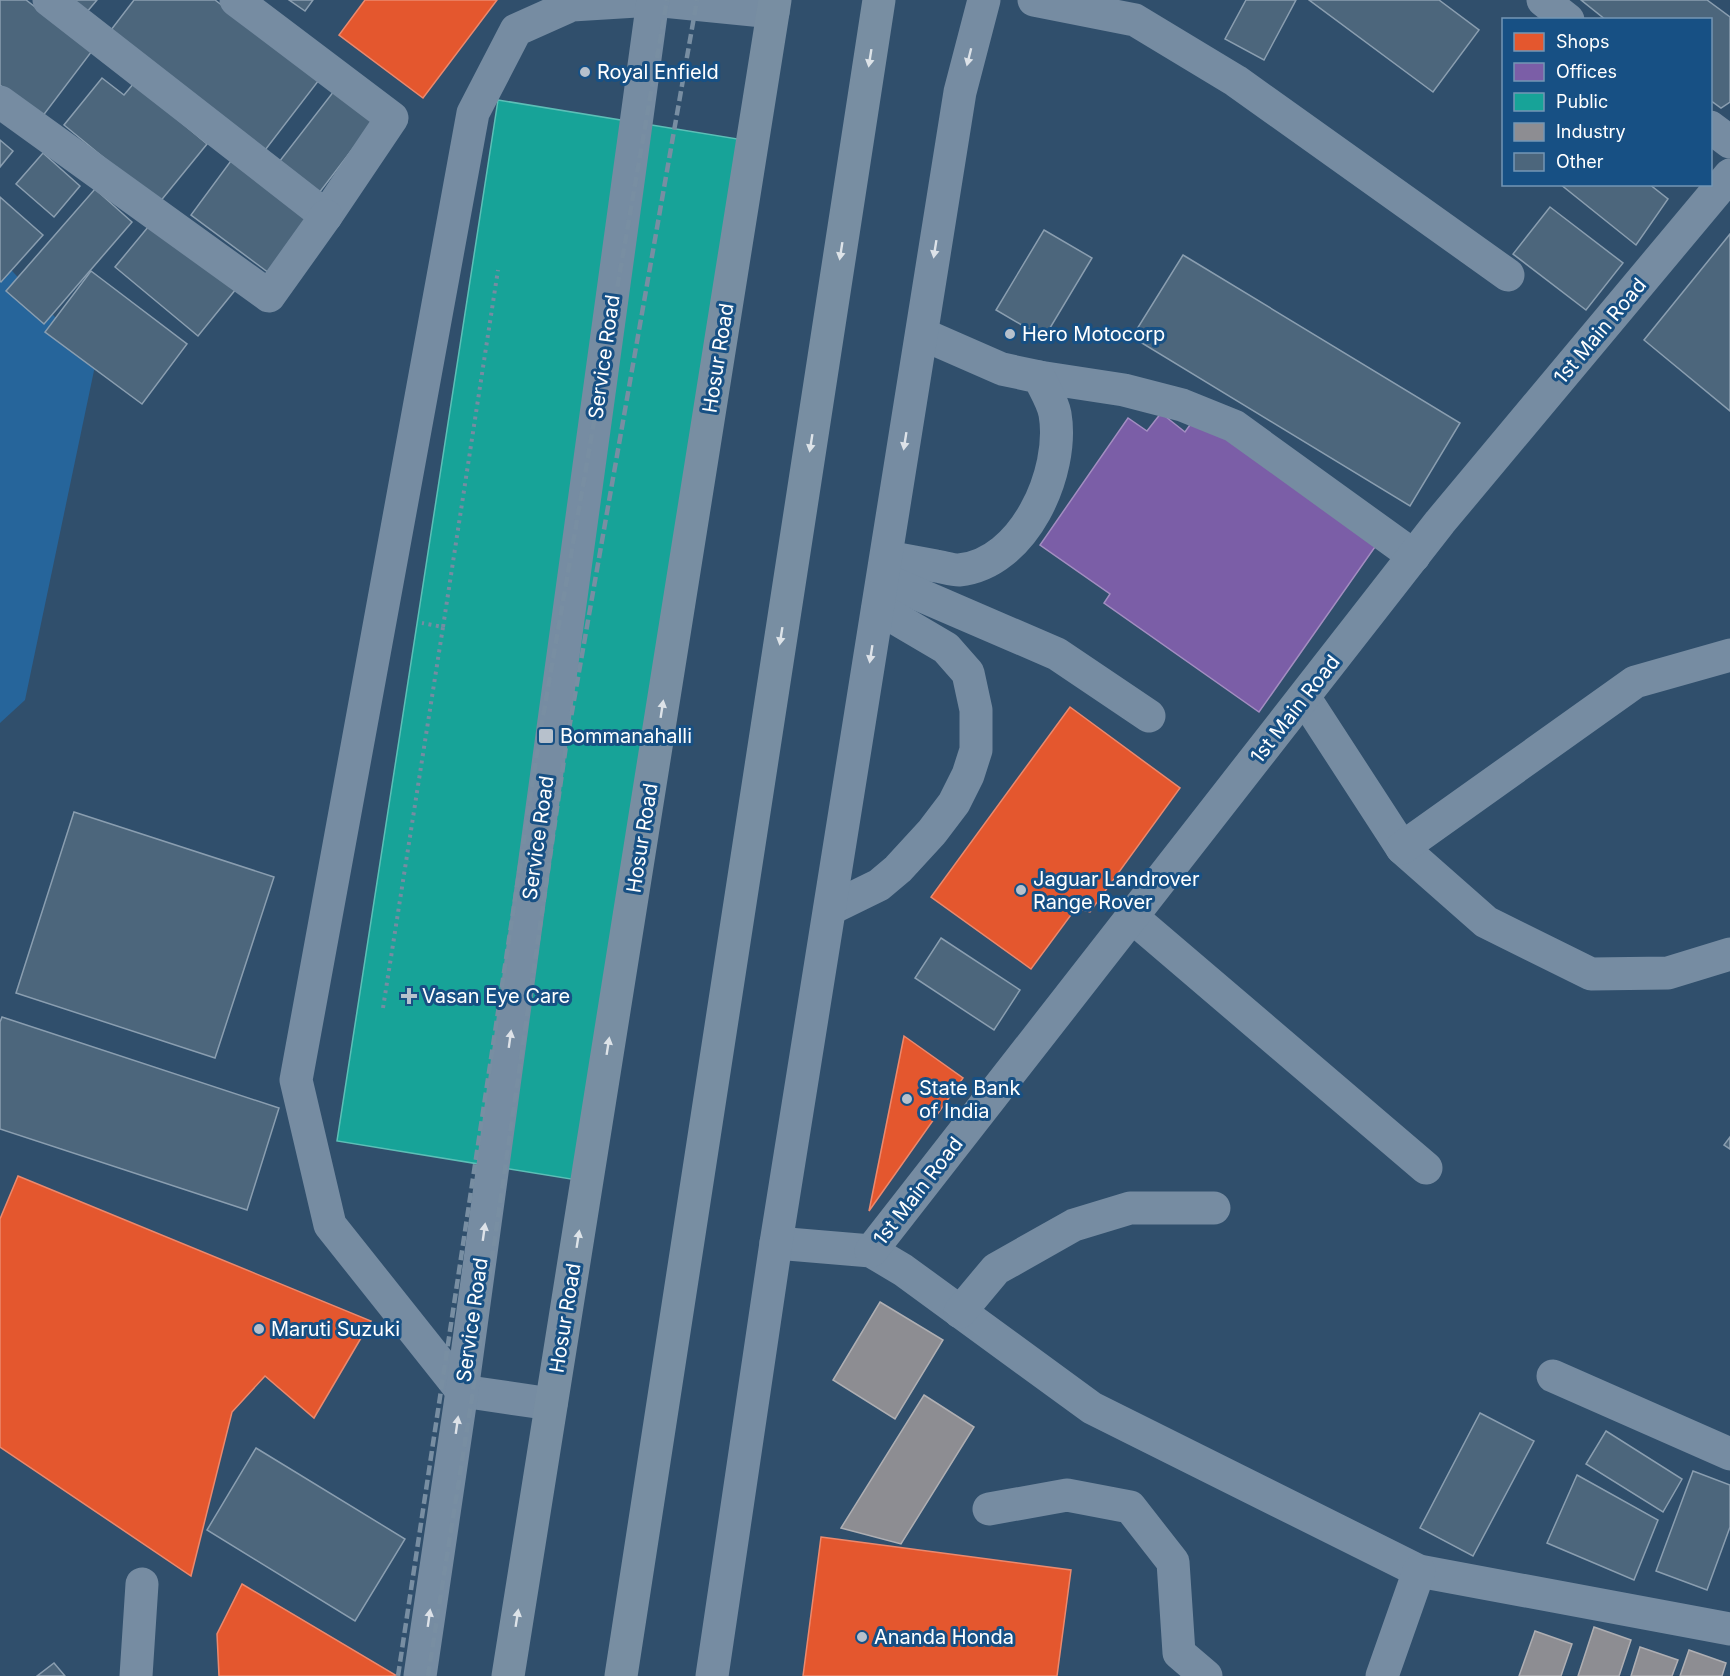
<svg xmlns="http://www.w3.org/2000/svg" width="1730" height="1676" viewBox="0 0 1730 1676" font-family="Inter,sans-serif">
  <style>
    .green { fill: #26659b }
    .shops { fill: #e4572e; stroke: #ec896d; stroke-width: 1.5 }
    .offices { fill: #7b5ea7; stroke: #a38ec1; stroke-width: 1.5 }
    .public { fill: #17a398; stroke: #5dbfb7; stroke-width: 1.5 }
    .industry { fill: #8d8d92; stroke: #afafb3; stroke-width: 1.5 }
    .building { fill: #4c667c; stroke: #8a9eb0; stroke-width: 1.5 }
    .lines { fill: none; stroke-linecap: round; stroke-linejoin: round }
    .path { stroke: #768ca2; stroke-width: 4; stroke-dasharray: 3 4.5; stroke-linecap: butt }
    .minor { stroke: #768ca2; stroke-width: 33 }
    .highway { stroke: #788ea2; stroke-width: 33 }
    .rail { stroke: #788ea2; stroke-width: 4.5; stroke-dasharray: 10 4.5; stroke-linecap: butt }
    .oneway { fill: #dde2e8 }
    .oneway2 { fill: #dde3e8 }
    .poi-dot { fill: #b7c1cc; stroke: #175084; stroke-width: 2 }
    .labels { text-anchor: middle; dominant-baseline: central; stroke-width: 6; stroke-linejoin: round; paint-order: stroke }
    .poi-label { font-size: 20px; fill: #fff; stroke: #175084; text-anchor: start }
    .street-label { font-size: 20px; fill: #fff; stroke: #175084 }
  </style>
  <rect width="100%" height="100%" fill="#304f6c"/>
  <path class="green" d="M0 258 96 361 25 700 0 723Z"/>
  <g class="shops">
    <path d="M365 0H497L423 98 339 35Z"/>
    <path d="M1070 707 1180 788 1090 912 1076 908 1031 969 931 897Z"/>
    <path d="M904 1036 963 1078 869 1211Z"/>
    <path d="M18 1176 371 1321 314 1418 265 1376 232 1412 191 1576 0 1447V1219Z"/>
    <path d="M821 1537 1071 1570 1057 1676H803Z"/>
    <path d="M242 1584 397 1676H219L217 1634Z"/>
  </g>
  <path class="offices" d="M1161 413 1185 432 1197 415 1382 537 1259 712 1104 603 1110 594 1040 545 1128 418 1147 431Z"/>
  <path class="public" d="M498 100 744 140 583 1181 337 1141Z"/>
  <g class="industry">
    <path d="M880 1302 943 1340 895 1419 833 1380Z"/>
    <path d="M924 1395 974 1427 901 1544 841 1528Z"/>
    <path d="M1594 1627 1631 1640 1619 1676H1578Z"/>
    <path d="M1535 1631 1572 1644 1561 1676H1519Z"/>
    <path d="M1640 1647 1678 1660 1672 1676H1631Z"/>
    <path d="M1689 1650 1726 1663 1722 1676H1680Z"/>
  </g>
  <g class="building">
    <path d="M0 0H26L92 51 42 117 0 85Z"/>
    <path d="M58 0H97L81 19Z"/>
    <path d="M134 0H215L319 80 259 158 104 39Z"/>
    <path d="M289 0H313L305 11Z"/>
    <path d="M1246 0H1296L1264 60 1225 39Z"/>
    <path d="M1309 0H1439L1479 30 1433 92Z"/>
    <path d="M1581 0H1707L1730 17V102L1721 108 1710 100V20H1606Z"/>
    <path d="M102 78 124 95 134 83 207 144 159 203 64 125Z"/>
    <path d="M334 91 374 121 319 193 279 162Z"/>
    <path d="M0 140 13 151 0 167Z"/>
    <path d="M43 153 80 186 54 217 16 184Z"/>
    <path d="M236 154 318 216 273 276 191 215Z"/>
    <path d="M1560 184H1649L1668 199 1636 245Z"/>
    <path d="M95 189 132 222 44 324 6 291Z"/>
    <path d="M0 197 43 235 1 282 0 281Z"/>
    <path d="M1550 207 1623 263 1586 310 1513 254Z"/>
    <path d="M153 221 236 289 198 336 115 267Z"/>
    <path d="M1044 230 1092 258 1044 338 996 310Z"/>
    <path d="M1730 234V411L1644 340Z"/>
    <path d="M1183 255 1460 423 1410 506 1132 337Z"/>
    <path d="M91 271 187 344 142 404 45 332Z"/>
    <path d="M74 812 274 877 215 1058 16 993Z"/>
    <path d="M941 938 1020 990 994 1030 915 978Z"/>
    <path d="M2 1017 279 1108 247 1210 0 1129V1022Z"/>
    <path d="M1730 1137V1149L1724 1145Z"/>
    <path d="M1480 1413 1534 1441 1473 1556 1420 1528Z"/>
    <path d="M1606 1431 1682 1479 1663 1512 1586 1464Z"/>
    <path d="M256 1448 405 1539 355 1621 207 1530Z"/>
    <path d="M1693 1471 1730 1485V1527L1707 1590 1656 1571Z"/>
    <path d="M1577 1475 1658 1520 1634 1580 1547 1543Z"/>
    <path d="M54 1663 65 1676H37Z"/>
  </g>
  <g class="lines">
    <g class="path">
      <path d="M443 627 498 270"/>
      <path d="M383 1008 443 627 422 623"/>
    </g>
    <g class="minor">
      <path d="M49 0 326 216 392 118 236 0"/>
      <path d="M1034 0 1135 20 1236 81 1508 275"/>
      <path d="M1543 0 1568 20"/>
      <path d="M0 102 269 296 326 216"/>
      <path d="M1710 127 1730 142"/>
      <path d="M1039 377 1124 390 1182 405 1234 426 1414 556"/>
      <path d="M887 557C903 560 920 563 936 566 943 567 952 570 959 570 1024 564 1065 472 1055 414 1053 402 1044 388 1039 377L1002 369 922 334"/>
      <path d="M883 579 1057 654 1149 716"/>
      <path d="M1304 697 1402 848 1486 922 1591 974 1668 973 1730 954"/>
      <path d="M1402 848 1635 682 1730 655"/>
      <path d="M830 909 879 885 898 869 932 832 954 803 968 775 976 750V710L968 673 946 648 878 608"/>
      <path d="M1132 917 1426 1168"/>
      <path d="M776 1243 871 1251 903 1270 1092 1408 1419 1571 1730 1629"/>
      <path d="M871 1251 1440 522 1730 175"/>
      <path d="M960 1312 996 1269 1074 1225 1130 1208H1214"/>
      <path d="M1553 1376 1730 1454"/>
      <path d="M551 1404 462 1391 330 1225 296 1080 473 113 516 30 572 5 653 0 773 12"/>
      <path d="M989 1509 1067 1495 1130 1507 1173 1562 1179 1653 1206 1676"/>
      <path d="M136 1676 142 1584"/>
      <path d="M420 1676 462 1391 653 0"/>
      <path d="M712 1676 776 1243 960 92 984 0"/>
      <path d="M1382 1676 1419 1571"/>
    </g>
    <g class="highway">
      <path d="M508 1676 775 0"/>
      <path d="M621 1676 879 0"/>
    </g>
    <g class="rail">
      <path d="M398 1676 539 740 667 0"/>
      <path d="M428 1676 471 1404 566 746 697 0"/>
    </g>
  </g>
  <defs><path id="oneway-solid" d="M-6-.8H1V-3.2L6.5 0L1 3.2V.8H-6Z" transform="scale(1.5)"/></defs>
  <g class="oneway">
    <use href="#oneway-solid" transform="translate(969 57) rotate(104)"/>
    <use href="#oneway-solid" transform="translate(935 249) rotate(99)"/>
    <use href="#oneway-solid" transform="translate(905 441) rotate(99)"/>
    <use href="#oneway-solid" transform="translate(871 654) rotate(99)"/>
    <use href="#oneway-solid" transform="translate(510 1039) rotate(-82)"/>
    <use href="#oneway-solid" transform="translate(484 1232) rotate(-82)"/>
    <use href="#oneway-solid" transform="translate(457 1425) rotate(-82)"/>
    <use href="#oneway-solid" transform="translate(429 1618) rotate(-82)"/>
  </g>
  <g class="oneway2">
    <use href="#oneway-solid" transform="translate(870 58) rotate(99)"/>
    <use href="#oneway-solid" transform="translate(841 251) rotate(99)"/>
    <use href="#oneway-solid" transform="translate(811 443) rotate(99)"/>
    <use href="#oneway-solid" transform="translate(781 636) rotate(99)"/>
    <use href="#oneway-solid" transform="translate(662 709) rotate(-81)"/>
    <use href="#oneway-solid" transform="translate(608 1046) rotate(-81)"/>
    <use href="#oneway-solid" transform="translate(578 1239) rotate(-81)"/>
    <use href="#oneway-solid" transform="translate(517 1618) rotate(-81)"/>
  </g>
  <g class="poi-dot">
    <circle cx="585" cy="72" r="6"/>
    <circle cx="1010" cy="334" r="6"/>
    <rect x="538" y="728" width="16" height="16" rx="3"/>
    <circle cx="1021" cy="890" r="6"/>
    <path d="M406 987h6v6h6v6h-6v6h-6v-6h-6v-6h6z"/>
    <circle cx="907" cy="1099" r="6"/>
    <circle cx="259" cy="1329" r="6"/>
    <circle cx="862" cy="1637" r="6"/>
  </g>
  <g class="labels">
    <g class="poi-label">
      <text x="597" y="72">Royal Enfield</text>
      <text x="1022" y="334">Hero Motocorp</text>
      <text x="560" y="736">Bommanahalli</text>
      <text x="1033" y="879">Jaguar Landrover<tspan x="1033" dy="23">Range Rover</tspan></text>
      <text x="422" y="996">Vasan Eye Care</text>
      <text x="919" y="1088">State Bank<tspan x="919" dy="23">of India</tspan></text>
      <text x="271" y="1329">Maruti Suzuki</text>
      <text x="874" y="1637">Ananda Honda</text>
    </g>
    <g class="street-label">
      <text transform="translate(1600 331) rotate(-50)">1st Main Road</text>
      <text transform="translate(604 357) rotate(-82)">Service Road</text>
      <text transform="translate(718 358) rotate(-81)">Hosur Road</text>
      <text transform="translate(1295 709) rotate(-52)">1st Main Road</text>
      <text transform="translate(538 838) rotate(-82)">Service Road</text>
      <text transform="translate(642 838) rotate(-81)">Hosur Road</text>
      <text transform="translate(918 1191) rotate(-52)">1st Main Road</text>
      <text transform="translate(565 1318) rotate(-81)">Hosur Road</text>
      <text transform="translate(472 1320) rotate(-82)">Service Road</text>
    </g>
  </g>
  <rect x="1502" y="18" width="210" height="168" fill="#175084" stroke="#7496b5" stroke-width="1.5"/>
  <rect x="1514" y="33" width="30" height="18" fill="#e4572e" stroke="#7496b5" stroke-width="1.5"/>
  <text x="1556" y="48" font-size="18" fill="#ffffff">Shops</text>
  <rect x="1514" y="63" width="30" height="18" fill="#7b5ea7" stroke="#7496b5" stroke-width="1.5"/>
  <text x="1556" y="78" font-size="18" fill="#ffffff">Offices</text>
  <rect x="1514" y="93" width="30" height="18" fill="#17a398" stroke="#7496b5" stroke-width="1.5"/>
  <text x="1556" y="108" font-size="18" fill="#ffffff">Public</text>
  <rect x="1514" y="123" width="30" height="18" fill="#8d8d92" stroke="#7496b5" stroke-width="1.5"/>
  <text x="1556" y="138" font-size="18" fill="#ffffff">Industry</text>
  <rect x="1514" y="153" width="30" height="18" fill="#4c667c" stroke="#7496b5" stroke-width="1.5"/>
  <text x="1556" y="168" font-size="18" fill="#ffffff">Other</text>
</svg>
